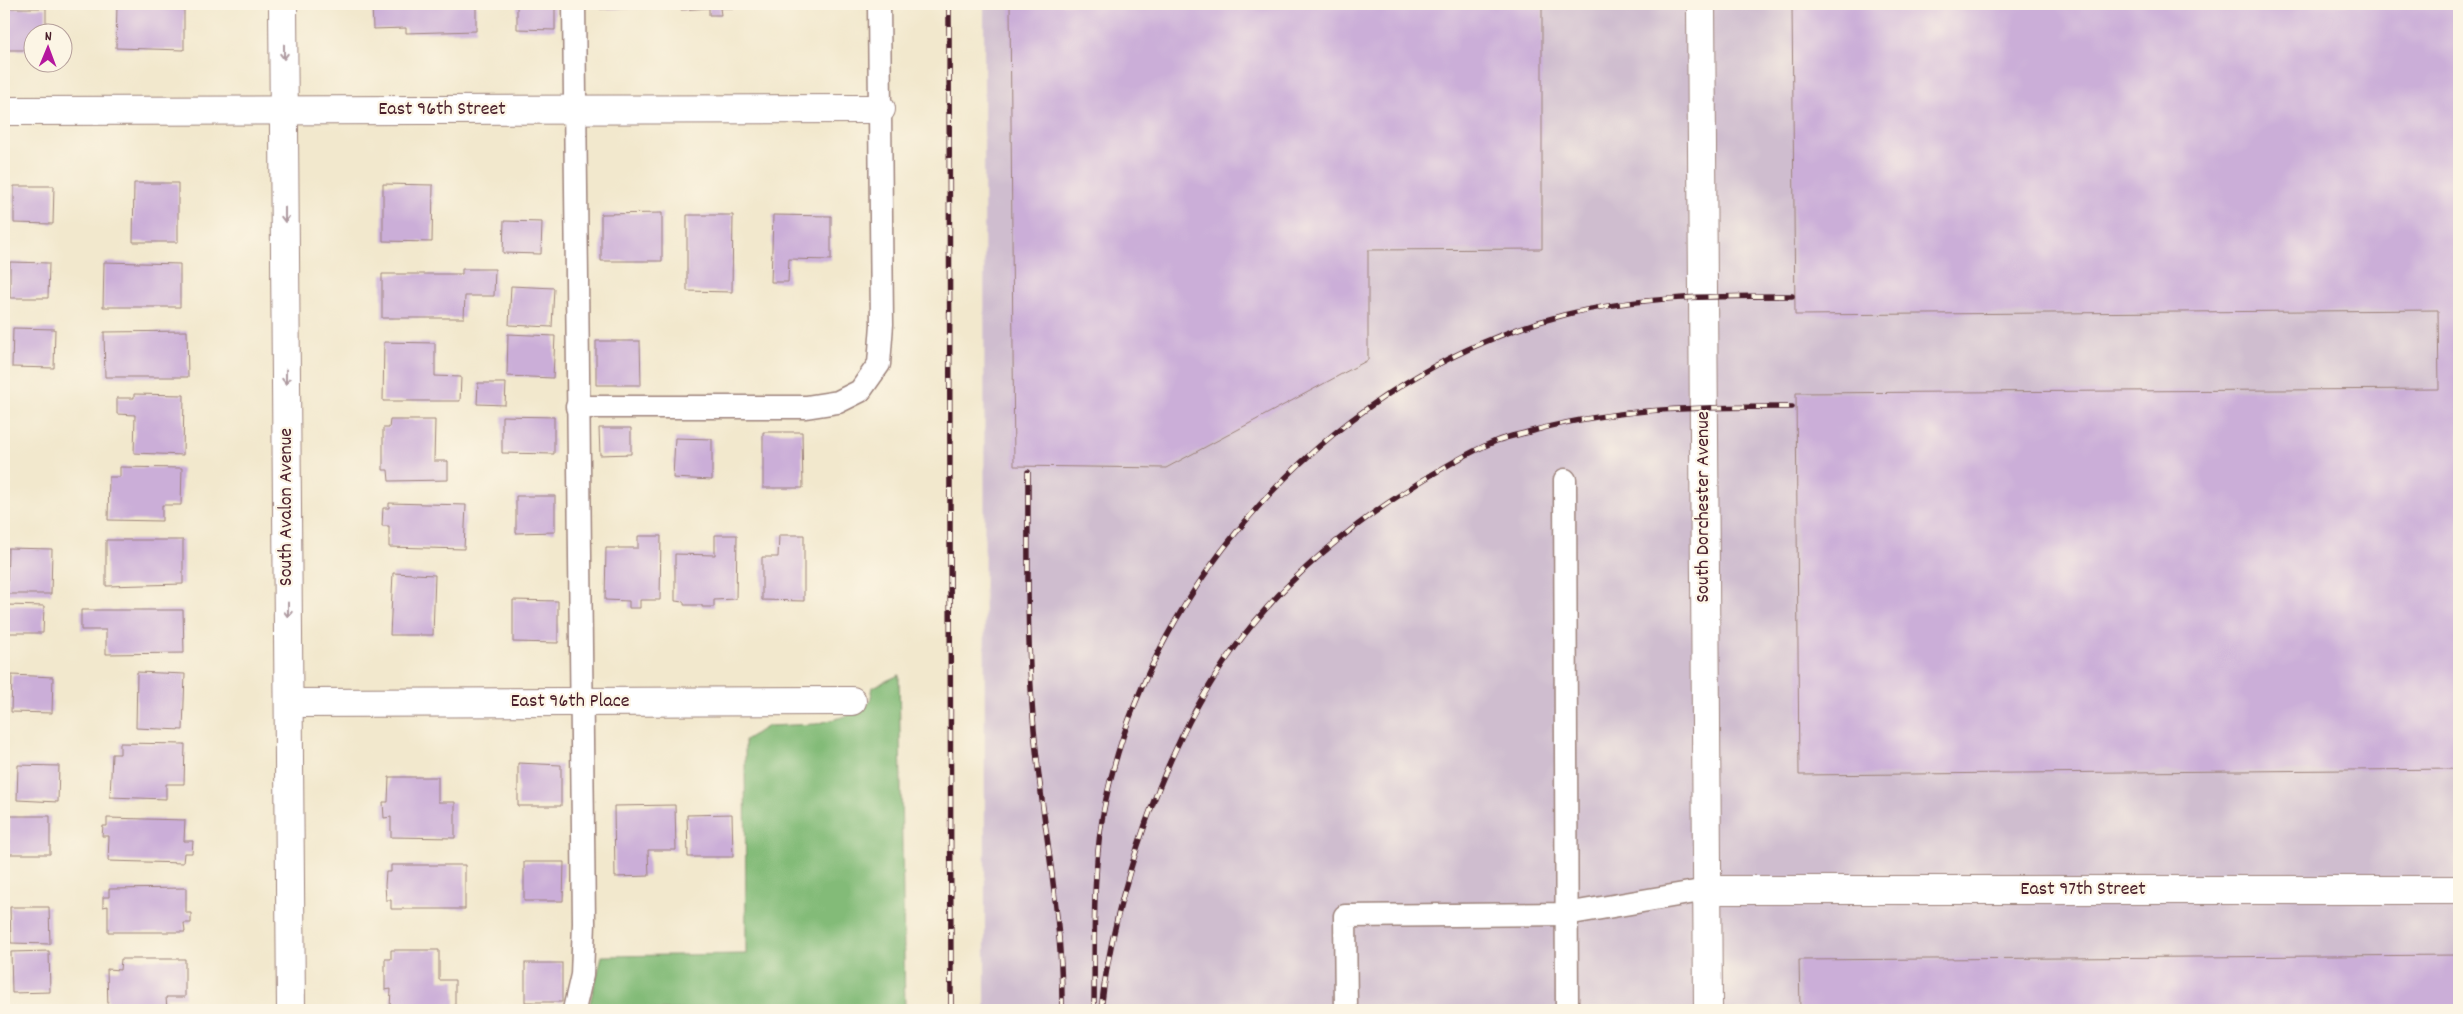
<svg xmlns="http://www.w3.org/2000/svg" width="2463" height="1014" viewBox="0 0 2463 1014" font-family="Dekko,sans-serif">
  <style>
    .industrial { fill: #cfbdcf }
    .forest { fill: #83bb78; stroke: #666d52 }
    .building { fill: #cbaed8 }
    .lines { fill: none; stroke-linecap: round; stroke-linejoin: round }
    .service-casing { stroke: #9e847c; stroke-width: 25 }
    .minor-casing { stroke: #9e847c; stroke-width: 30 }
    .tertiary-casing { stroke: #9e847c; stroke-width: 30 }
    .service { stroke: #fff; stroke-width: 22 }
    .minor { stroke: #fff; stroke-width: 28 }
    .tertiary { stroke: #fff; stroke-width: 28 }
    .rail-casing { stroke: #4a1f2b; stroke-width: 5.5 }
    .rail { stroke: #fcf5e5; stroke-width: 4; stroke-dasharray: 11; stroke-linecap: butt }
    .oneway { stroke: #ae9aa0 }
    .labels { text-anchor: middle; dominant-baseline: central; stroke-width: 4.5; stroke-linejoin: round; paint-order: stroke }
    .street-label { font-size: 20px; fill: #4a1f2b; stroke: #fcf5e5 }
  </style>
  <rect width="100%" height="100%" fill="#fcf5e5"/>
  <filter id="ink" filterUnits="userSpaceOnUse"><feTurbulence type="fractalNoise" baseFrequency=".02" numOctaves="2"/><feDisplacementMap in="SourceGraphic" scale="10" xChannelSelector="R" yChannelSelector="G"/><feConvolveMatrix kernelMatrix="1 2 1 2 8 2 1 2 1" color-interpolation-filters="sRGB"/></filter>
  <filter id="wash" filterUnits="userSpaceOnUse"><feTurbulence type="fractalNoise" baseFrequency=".0096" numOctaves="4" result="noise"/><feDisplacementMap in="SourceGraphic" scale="20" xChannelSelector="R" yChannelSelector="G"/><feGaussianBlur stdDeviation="1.12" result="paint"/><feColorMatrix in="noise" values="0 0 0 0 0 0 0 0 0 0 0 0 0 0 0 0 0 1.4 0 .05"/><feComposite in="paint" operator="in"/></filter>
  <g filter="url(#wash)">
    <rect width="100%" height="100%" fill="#f2e8cd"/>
    <path class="industrial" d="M984 4H2459V1010H985Z"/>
    <path class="forest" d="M899 675 905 1010H588L602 956 746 954 745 740 768 726 816 724 857 713 870 702 873 687Z"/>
    <g id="blocks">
      <g class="building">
        <path d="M117 4 184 6V50L116 48Z"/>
        <path d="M372 4H476V31L406 33V28L373 29Z"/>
        <path d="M517 4H555V30L517 29Z"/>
        <path d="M600 4H660V8L600 9Z"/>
        <path d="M681 4H741V8H720L721 15H709V8L681 10Z"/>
        <path d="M769 4H813V8L768 7Z"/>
        <path d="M1010 4H1542V249L1368 250V360L1166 468 1014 466Z"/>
        <path d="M1792 4H2459V769L1799 775 1796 393 2439 389 2438 310 1795 315Z"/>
        <path d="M8 8H46V32H32V50H8Z"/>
        <path d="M134 183H178V242H133Z"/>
        <path d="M383 184 433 185 432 242 383 241Z"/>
        <path d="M14 186H54L53 224 14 223Z"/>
        <path d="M662 213V261H601V214Z"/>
        <path d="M687 215H733L732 292 687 291Z"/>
        <path d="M773 215 831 216V260L789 259 788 282H771Z"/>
        <path d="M504 221 542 222 541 254 503 253Z"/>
        <path d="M10 262 49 263 48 298H10Z"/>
        <path d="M104 262 180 264V307H103Z"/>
        <path d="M462 269H495L494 296H465L464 318H382V274H462Z"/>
        <path d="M511 286 554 288 552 327 509 325Z"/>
        <path d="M13 328 55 329 54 368 12 367Z"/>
        <path d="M187 331 188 377H105L104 332Z"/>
        <path d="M508 334 555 336 553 378 507 376Z"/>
        <path d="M596 341H640L641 385H596Z"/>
        <path d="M384 342 435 343V376L461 377 460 401H383Z"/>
        <path d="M478 383H506L505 405 477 404Z"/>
        <path d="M134 394 184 395 183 455 134 453 135 415 117 414V398H134Z"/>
        <path d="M502 416 554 417V454L502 453Z"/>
        <path d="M390 420H435L434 461H448V480L389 481 388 470H383V428H389Z"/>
        <path d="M599 428H631V454L600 455Z"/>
        <path d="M763 432H802L803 488H763Z"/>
        <path d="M675 438 712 439V480L673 478Z"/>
        <path d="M120 467 182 468 181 505H162V521L108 520 109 477H120Z"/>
        <path d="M516 496H555V532L516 533Z"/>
        <path d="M389 503 466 505 464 549 389 547V526H382L383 508H389Z"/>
        <path d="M715 535H737L736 599 714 600V607H702V605H684V602L675 601V554L715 555Z"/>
        <path d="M779 535H804V601L762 600V557H778Z"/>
        <path d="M638 536H661L660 600H640V608H629V601L605 600 606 548H638Z"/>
        <path d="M106 540H183V584L106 586Z"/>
        <path d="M8 548 52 549 51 594H7Z"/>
        <path d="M393 573 435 575 433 635H390Z"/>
        <path d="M513 600 558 601V643L513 642Z"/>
        <path d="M6 605 44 606 43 633H5Z"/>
        <path d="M81 610H183L184 653 106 654V630H81Z"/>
        <path d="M137 672 185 674 183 730 136 728Z"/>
        <path d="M12 675 53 677 52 713 11 712Z"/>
        <path d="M120 743 185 744 184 784H166V799L110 797 112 754H120Z"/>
        <path d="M518 763 561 765V806H518Z"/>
        <path d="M18 765 59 766 58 802 17 800Z"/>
        <path d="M389 777H438V802H455V838L391 837V817L384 818 383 802H388Z"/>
        <path d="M675 805 676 850H648L649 876 615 877 614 806Z"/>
        <path d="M732 814 733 857H688L687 815Z"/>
        <path d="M10 816H50V854H9Z"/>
        <path d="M107 818 185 820 184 841H193L192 853H184L183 863 108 861 109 836H102L103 826H107Z"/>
        <path d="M524 862H564L563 901H524Z"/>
        <path d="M391 865H465V909H391V900H386L385 885 386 872H391Z"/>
        <path d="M186 888V913H191V923H184L185 932H108V906L103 907V897H109V889Z"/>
        <path d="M10 907H49L50 944 11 943Z"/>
        <path d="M391 950H439V980H455V1008H390L391 989 385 990V959H391Z"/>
        <path d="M49 951 50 992 12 993 11 952Z"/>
        <path d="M2459 955V1010H1800L1799 960Z"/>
        <path d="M121 959H185V997H166L167 1010H108L107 969 120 970Z"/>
        <rect x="525" y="963" width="37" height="39"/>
      </g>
    </g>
  </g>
  <g filter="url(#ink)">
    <use href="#blocks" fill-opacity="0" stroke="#9e847c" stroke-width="1"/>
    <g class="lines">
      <g class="service-casing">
        <g id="service">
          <path d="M574 4 584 923 582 975 574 1010"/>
          <path d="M577 407H806L838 402 860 391 879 364 882 324 879 4"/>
          <path d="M1565 480 1567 1010"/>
          <path d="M1346 1010 1345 916 1566 914 1707 890"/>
        </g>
      </g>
      <g class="minor-casing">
        <g id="minor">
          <path d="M283 4 291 1010"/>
          <path d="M4 111 881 109"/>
          <path d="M289 703 852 701"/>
          <path d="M1707 890H2459"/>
        </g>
      </g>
      <g class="tertiary-casing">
        <path id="tertiary" d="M1701 4 1708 1010"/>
      </g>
      <use href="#service" class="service"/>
      <use href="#minor" class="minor"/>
      <use href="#tertiary" class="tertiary"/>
      <g class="rail-casing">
        <g id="rail">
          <path d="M949 4 951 1010"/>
          <path d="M1028 472C1028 567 1026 663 1037 759 1046 842 1063 926 1062 1010"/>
          <path d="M1094 1010C1095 941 1091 867 1106 799 1154 575 1341 372 1564 315 1639 296 1715 296 1792 296"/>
          <path d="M1101 1010C1114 894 1164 745 1233 650 1279 586 1339 534 1406 491 1435 472 1465 454 1496 441 1509 436 1523 434 1536 430 1620 407 1705 407 1792 407"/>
        </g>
      </g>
      <use href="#rail" class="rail"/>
    </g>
    <defs><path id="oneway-shaft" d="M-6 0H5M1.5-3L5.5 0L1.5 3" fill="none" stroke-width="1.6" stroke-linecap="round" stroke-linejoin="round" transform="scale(1.25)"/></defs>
    <g class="oneway">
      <use href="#oneway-shaft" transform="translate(284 52) rotate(90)"/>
      <use href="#oneway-shaft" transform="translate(285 215) rotate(90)"/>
      <use href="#oneway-shaft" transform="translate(286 377) rotate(90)"/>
      <use href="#oneway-shaft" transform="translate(288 610) rotate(90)"/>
    </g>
  </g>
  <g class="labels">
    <g class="street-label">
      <text x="442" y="110">East 96th Street</text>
      <text transform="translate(287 507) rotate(-90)">South Avalon Avenue</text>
      <text transform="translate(1704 507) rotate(-90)">South Dorchester Avenue</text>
      <text x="570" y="702">East 96th Place</text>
      <text x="2083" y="890">East 97th Street</text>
    </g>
  </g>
  <rect width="2463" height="1014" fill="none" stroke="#fcf5e5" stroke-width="20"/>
  <g transform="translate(48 48) rotate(1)"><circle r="24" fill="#fcf5e5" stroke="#b59f9b"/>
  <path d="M0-4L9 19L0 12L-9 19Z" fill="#b5179e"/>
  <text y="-8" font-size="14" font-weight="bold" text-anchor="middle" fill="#4a1f2b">N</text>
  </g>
</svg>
